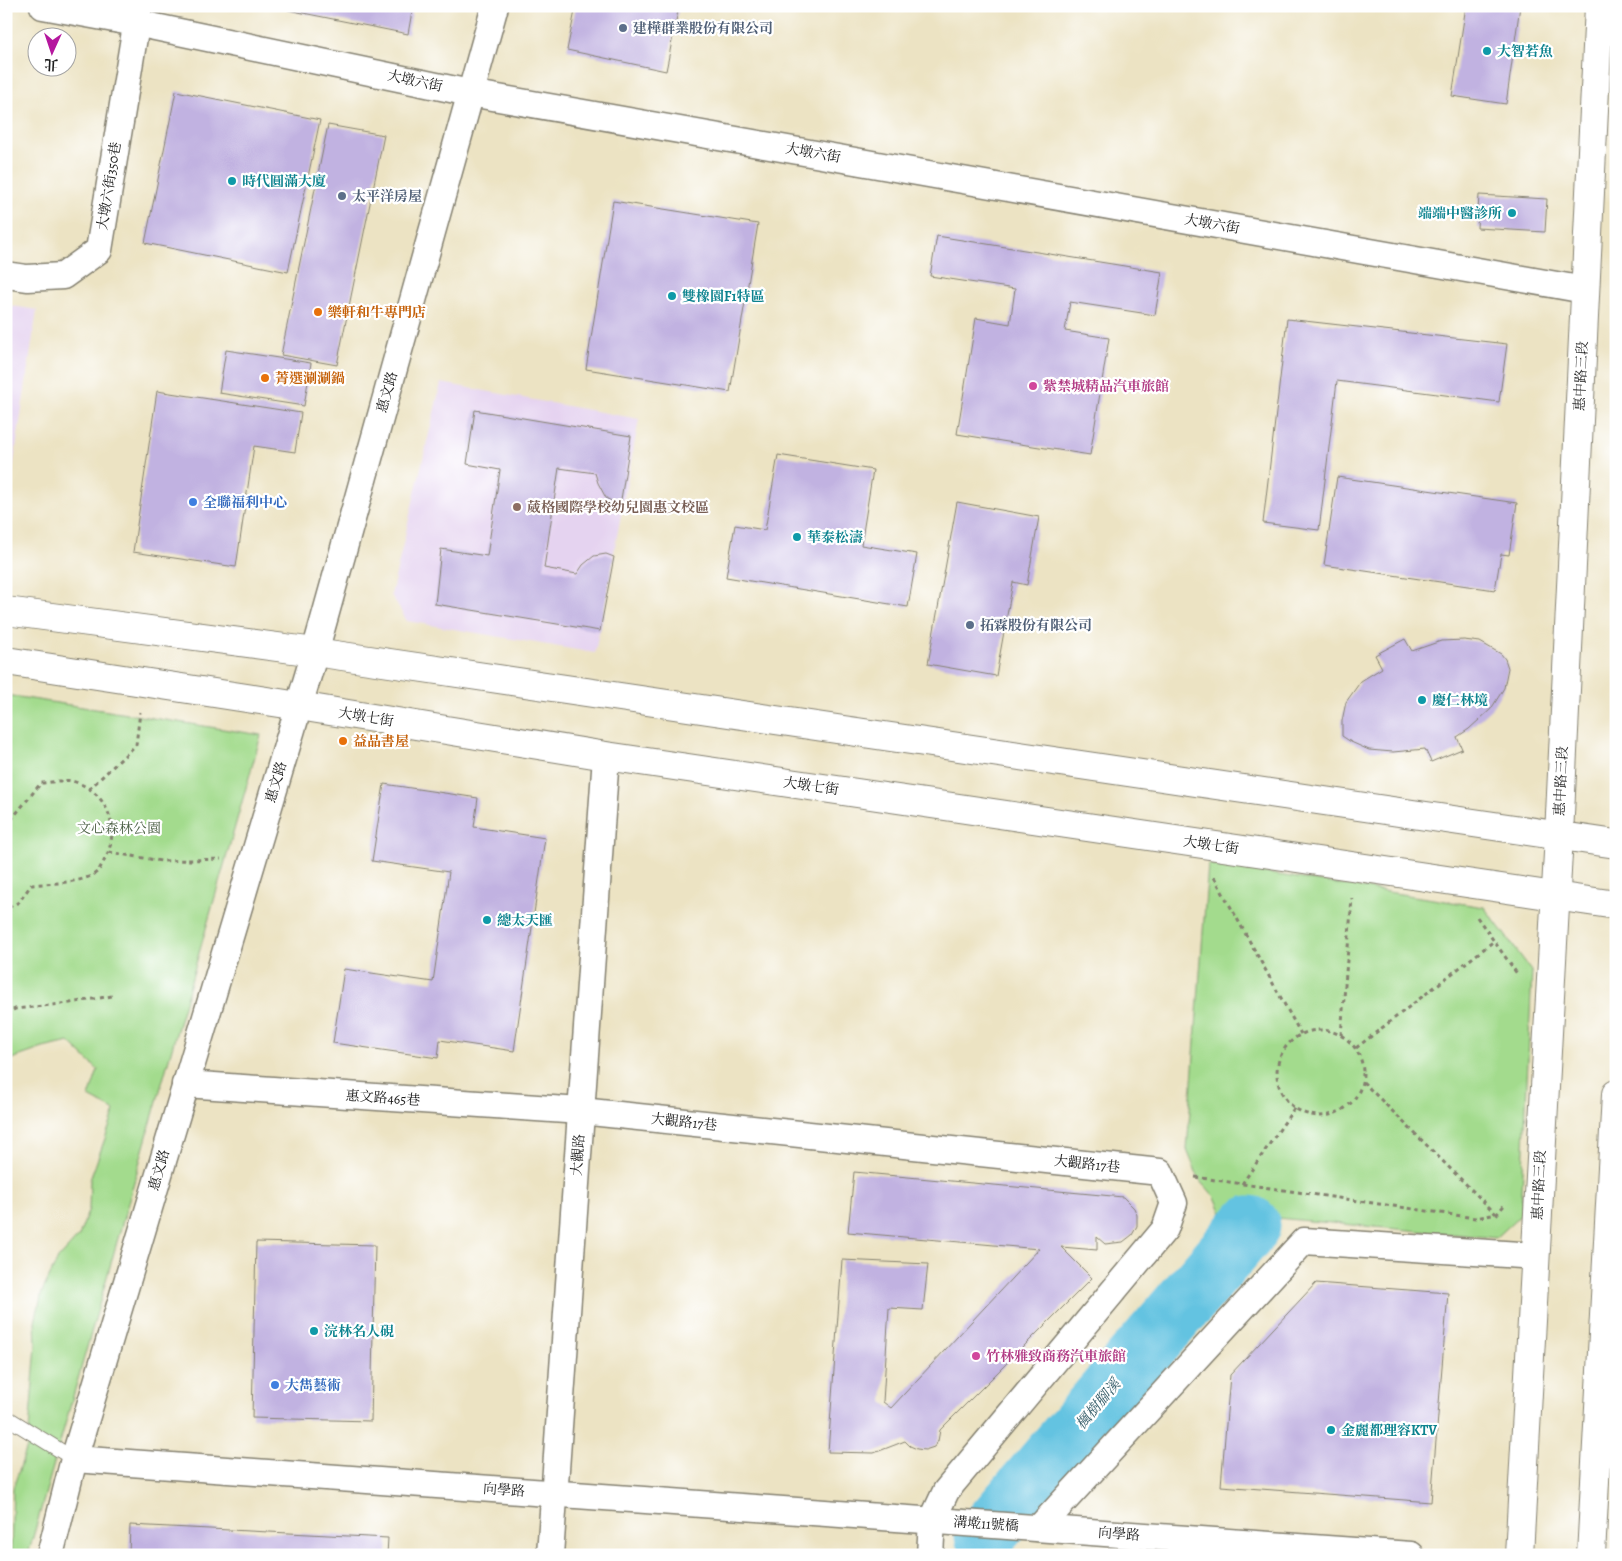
<svg xmlns="http://www.w3.org/2000/svg" width="1622" height="1561" viewBox="0 0 1622 1561" font-family="Alegreya,'Noto Serif TC',serif">
  <style>
    .built { fill: #e5d3f0 }
    .green { fill: #a3db8d; stroke: #607c54 }
    .lines { fill: none; stroke-linecap: round; stroke-linejoin: round }
    .river { stroke: #63c3e1; stroke-width: 61 }
    .building { fill: #c1b2e1 }
    .lane-casing { stroke: #848070; stroke-width: 16 }
    .street-casing { stroke: #848070; stroke-width: 29 }
    .secondary-casing { stroke: #848070; stroke-width: 30 }
    .path { stroke: #848070; stroke-width: 3; stroke-dasharray: 4 4; stroke-linecap: butt }
    .lane { stroke: #fff; stroke-width: 14 }
    .street { stroke: #fff; stroke-width: 26 }
    .secondary { stroke: #fff; stroke-width: 28 }
    .service-dot { fill: #5c6f8a; stroke: #fff; stroke-width: 2 }
    .culture-dot { fill: #0f9aa8; stroke: #fff; stroke-width: 2 }
    .food-dot { fill: #e8710a; stroke: #fff; stroke-width: 2 }
    .hotel-dot { fill: #d1479c; stroke: #fff; stroke-width: 2 }
    .shop-dot { fill: #3f7fe0; stroke: #fff; stroke-width: 2 }
    .education-dot { fill: #8d6e63; stroke: #fff; stroke-width: 2 }
    .labels { text-anchor: middle; dominant-baseline: central; stroke-width: 4.5; stroke-linejoin: round; paint-order: stroke }
    .service-label { font-size: 14px; font-weight: bold; fill: #4e5e75; stroke: #fff; text-anchor: start }
    .culture-label { font-size: 14px; font-weight: bold; fill: #0d838f; stroke: #fff; text-anchor: start }
    .street-label { font-size: 14px; fill: #1c1c1c; stroke: #fff }
    .food-label { font-size: 14px; font-weight: bold; fill: #c56008; stroke: #fff; text-anchor: start }
    .hotel-label { font-size: 14px; font-weight: bold; fill: #b23c85; stroke: #fff; text-anchor: start }
    .shop-label { font-size: 14px; font-weight: bold; fill: #366cbe; stroke: #fff; text-anchor: start }
    .education-label { font-size: 14px; font-weight: bold; fill: #785e54; stroke: #fff; text-anchor: start }
    .park-label { font-size: 14px; fill: #4b5f44; stroke: #fff }
    .water-label { font-size: 15px; font-style: italic; fill: #385f6b; stroke: #fff }
  </style>
  <rect width="100%" height="100%" fill="#fff"/>
  <filter id="ink" filterUnits="userSpaceOnUse"><feTurbulence type="fractalNoise" baseFrequency=".02" numOctaves="2"/><feDisplacementMap in="SourceGraphic" scale="10" xChannelSelector="R" yChannelSelector="G"/><feConvolveMatrix kernelMatrix="1 2 1 2 8 2 1 2 1" color-interpolation-filters="sRGB"/></filter>
  <filter id="wash" filterUnits="userSpaceOnUse"><feTurbulence type="fractalNoise" baseFrequency=".0096" numOctaves="4" result="noise"/><feDisplacementMap in="SourceGraphic" scale="20" xChannelSelector="R" yChannelSelector="G"/><feGaussianBlur stdDeviation="1.12" result="paint"/><feColorMatrix in="noise" values="0 0 0 0 0 0 0 0 0 0 0 0 0 0 0 0 0 1.4 0 .05"/><feComposite in="paint" operator="in"/></filter>
  <g filter="url(#wash)">
    <rect width="100%" height="100%" fill="#ece3c3"/>
    <g class="built">
      <path d="M6 305 37 310 6 514Z"/>
      <path d="M441 383 639 419 595 653 407 621 391 595Z"/>
    </g>
    <g class="green">
      <path d="M6 695 261 735 28 1555H11L13 1488 28 1444 36 1345 35 1322 42 1292 58 1259 79 1236 89 1209 90 1180 115 1111 89 1097 98 1070 69 1042 43 1048 6 1061Z"/>
      <path d="M1208 864 1484 907 1532 971 1521 1215 1496 1238 1222 1213 1215 1197 1199 1179 1187 1150Z"/>
    </g>
    <g class="lines">
      <path class="river" d="M985 1536 1250 1226"/>
    </g>
    <g id="blocks">
      <g class="building">
        <path d="M289 6H413L408 34 288 10Z"/>
        <path d="M576 6H679L666 71 567 50Z"/>
        <path d="M1466 6H1520L1506 104 1452 96Z"/>
        <path d="M176 91 320 120 288 272 145 243Z"/>
        <path d="M328 125 384 135 337 365 281 355Z"/>
        <path d="M1479 195 1547 199 1545 232 1477 228Z"/>
        <path d="M613 201 758 224 730 392 586 369Z"/>
        <path d="M937 236 1162 272 1155 315 1070 302 1065 331 1109 338 1090 455 957 434 976 318 1010 324 1015 289 930 276Z"/>
        <path d="M1287 319 1507 344 1499 402 1337 381 1319 530 1263 523Z"/>
        <path d="M226 350 311 363 304 406 219 393Z"/>
        <path d="M157 391 301 413 295 452 254 446 236 567 133 552Z"/>
        <path d="M475 410 631 436 620 506 606 498 598 483 595 473 559 468 544 568 577 574 583 565 594 556 606 554 614 557 600 631 435 604 441 549 487 556 500 470 467 464Z"/>
        <path d="M778 455 873 470 861 545 917 554 908 607 726 577 735 525 765 530Z"/>
        <path d="M1337 477 1517 503 1509 555 1501 554 1495 590 1324 565Z"/>
        <path d="M957 502 1039 517 1027 585 1013 582 996 676 928 664Z"/>
        <path d="M1405 639 1412 651 1441 641 1464 640 1480 642 1501 654 1505 659 1508 668 1504 688 1491 709 1469 729 1457 737 1462 749 1431 762 1425 749 1393 752 1369 750 1351 742 1342 736V721L1346 702 1361 681 1382 668 1375 655Z"/>
        <path d="M384 784 478 798 474 827 545 838 514 1051 440 1040 438 1058 333 1043 344 969 433 982 449 872 372 861Z"/>
        <path d="M854 1172 1123 1197 1134 1208 1137 1215V1226L1132 1235 1123 1242 1105 1244 1097 1237V1250L1061 1247 1092 1278 940 1430 938 1441 934 1447 925 1450 917 1449 910 1446 905 1441 874 1453 828 1452 842 1260 928 1264 923 1310 889 1308 883 1402 891 1408 1039 1249 848 1232Z"/>
        <path d="M256 1242 375 1245 371 1421 252 1418Z"/>
        <path d="M1316 1283 1448 1293 1431 1502 1221 1486 1230 1375Z"/>
        <path d="M130 1525 388 1538 387 1555H129Z"/>
      </g>
    </g>
  </g>
  <g filter="url(#ink)">
    <use href="#blocks" fill-opacity="0" stroke="#848070" stroke-width="1"/>
    <g class="lines">
      <g class="lane-casing">
        <path id="lane" d="M6 1417 74 1459"/>
      </g>
      <g class="street-casing">
        <g id="street">
          <path d="M43 6 136 23 470 93 1585 290"/>
          <path d="M6 275 27 278 63 276 99 250 139 7"/>
          <path d="M185 1084 581 1111 1160 1172 1174 1203 1165 1229 946 1491 932 1521 930 1555"/>
          <path d="M74 1459 1411 1555"/>
          <path d="M1039 1528 1304 1241 1535 1256"/>
          <path d="M50 1555 74 1459 315 652 495 6"/>
          <path d="M550 1555 606 756"/>
        </g>
      </g>
      <g class="secondary-casing">
        <g id="secondary">
          <path d="M6 611 315 652 1616 844"/>
          <path d="M6 661 299 706 606 756 1616 905"/>
          <path d="M1519 1555 1559 835 1599 6"/>
          <path d="M1591 1555 1616 1094"/>
        </g>
      </g>
      <g class="path">
        <path d="M89 789 136 745 140 712"/>
        <path d="M6 826 41 783C50 783 63 779 72 781 108 791 122 829 104 861 102 864 100 869 98 871 86 884 48 883 31 885L19 902 6 909"/>
        <path d="M109 852 161 861 221 859"/>
        <path d="M1214 877 1301 1034"/>
        <path d="M1477 917 1518 975"/>
        <path d="M6 1014 15 1009 70 1003 112 996"/>
        <circle cx="1320" cy="1073" r="43"/>
        <path d="M1341 1035 1352 898"/>
        <path d="M1356 1048 1494 941"/>
        <path d="M1363 1082 1496 1214"/>
        <path d="M1195 1177 1475 1218 1497 1214 1506 1203"/>
        <path d="M1242 1184 1295 1107"/>
      </g>
      <use href="#lane" class="lane"/>
      <use href="#street" class="street"/>
      <use href="#secondary" class="secondary"/>
    </g>
  </g>
  <g class="service-dot">
    <circle cx="623" cy="28" r="5"/>
    <circle cx="342" cy="196" r="5"/>
    <circle cx="970" cy="625" r="5"/>
  </g>
  <g class="culture-dot">
    <circle cx="1487" cy="51" r="5"/>
    <circle cx="232" cy="181" r="5"/>
    <circle cx="1512" cy="213" r="5"/>
    <circle cx="672" cy="296" r="5"/>
    <circle cx="797" cy="537" r="5"/>
    <circle cx="1422" cy="700" r="5"/>
    <circle cx="487" cy="920" r="5"/>
    <circle cx="314" cy="1331" r="5"/>
    <circle cx="1331" cy="1430" r="5"/>
  </g>
  <g class="food-dot">
    <circle cx="318" cy="312" r="5"/>
    <circle cx="265" cy="378" r="5"/>
    <circle cx="343" cy="741" r="5"/>
  </g>
  <g class="hotel-dot">
    <circle cx="1033" cy="386" r="5"/>
    <circle cx="976" cy="1356" r="5"/>
  </g>
  <g class="shop-dot">
    <circle cx="193" cy="502" r="5"/>
    <circle cx="275" cy="1385" r="5"/>
  </g>
  <circle class="education-dot" cx="517" cy="507" r="5"/>
  <g class="labels">
    <g class="service-label">
      <text x="633" y="28">建樺群業股份有限公司</text>
      <text x="352" y="196">太平洋房屋</text>
      <text x="980" y="625">拓霖股份有限公司</text>
    </g>
    <g class="culture-label">
      <text x="1497" y="51">大智若魚</text>
      <text x="242" y="181">時代圓滿大廈</text>
      <text x="1502" y="213" text-anchor="end">端端中醫診所</text>
      <text x="682" y="296">雙橡園F1特區</text>
      <text x="807" y="537">華泰松濤</text>
      <text x="1432" y="700">慶仁林境</text>
      <text x="497" y="920">總太天匯</text>
      <text x="324" y="1331">浣林名人硯</text>
      <text x="1341" y="1430">金麗都理容KTV</text>
    </g>
    <g class="street-label">
      <text transform="translate(415 81) rotate(12)">大墩六街</text>
      <text transform="translate(813 153) rotate(10)">大墩六街</text>
      <text transform="translate(109 186) rotate(-81)">大墩六街350巷</text>
      <text transform="translate(1212 224) rotate(10)">大墩六街</text>
      <text transform="translate(1581 376) rotate(-87)">惠中路三段</text>
      <text transform="translate(387 392) rotate(-74)">惠文路</text>
      <text transform="translate(366 717) rotate(9)">大墩七街</text>
      <text transform="translate(1561 781) rotate(-87)">惠中路三段</text>
      <text transform="translate(276 782) rotate(-73)">惠文路</text>
      <text transform="translate(811 786) rotate(8)">大墩七街</text>
      <text transform="translate(1211 845) rotate(8)">大墩七街</text>
      <text transform="translate(383 1098) rotate(4)">惠文路465巷</text>
      <text transform="translate(684 1122) rotate(6)">大觀路17巷</text>
      <text transform="translate(578 1155) rotate(-86)">大觀路</text>
      <text transform="translate(1087 1164) rotate(6)">大觀路17巷</text>
      <text transform="translate(159 1170) rotate(-74)">惠文路</text>
      <text transform="translate(1539 1185) rotate(-87)">惠中路三段</text>
      <text transform="translate(504 1490) rotate(4)">向學路</text>
      <text transform="translate(986 1524) rotate(4)">溝墘11號橋</text>
      <text transform="translate(1119 1534) rotate(4)">向學路</text>
    </g>
    <g class="food-label">
      <text x="328" y="312">樂軒和牛專門店</text>
      <text x="275" y="378">菁選涮涮鍋</text>
      <text x="353" y="741">益品書屋</text>
    </g>
    <g class="hotel-label">
      <text x="1043" y="386">紫禁城精品汽車旅館</text>
      <text x="986" y="1356">竹林雅致商務汽車旅館</text>
    </g>
    <g class="shop-label">
      <text x="203" y="502">全聯福利中心</text>
      <text x="285" y="1385">大雋藝術</text>
    </g>
    <g class="education-label">
      <text x="527" y="507">葳格國際學校幼兒園惠文校區</text>
    </g>
    <g class="park-label">
      <text x="119" y="828">文心森林公園</text>
    </g>
    <g class="water-label">
      <text transform="translate(1098 1404) rotate(-50)">楓樹腳溪</text>
    </g>
  </g>
  <rect width="1622" height="1561" fill="none" stroke="#fff" stroke-width="25"/>
  <g transform="translate(52 52) rotate(183)"><circle r="24" fill="#ffffff" stroke="#a4a4a4"/>
  <path d="M0-4L9 19L0 12L-9 19Z" fill="#b5179e"/>
  <text y="-8" font-size="14" font-weight="bold" text-anchor="middle" fill="#1c1c1c">北</text>
  </g>
</svg>
